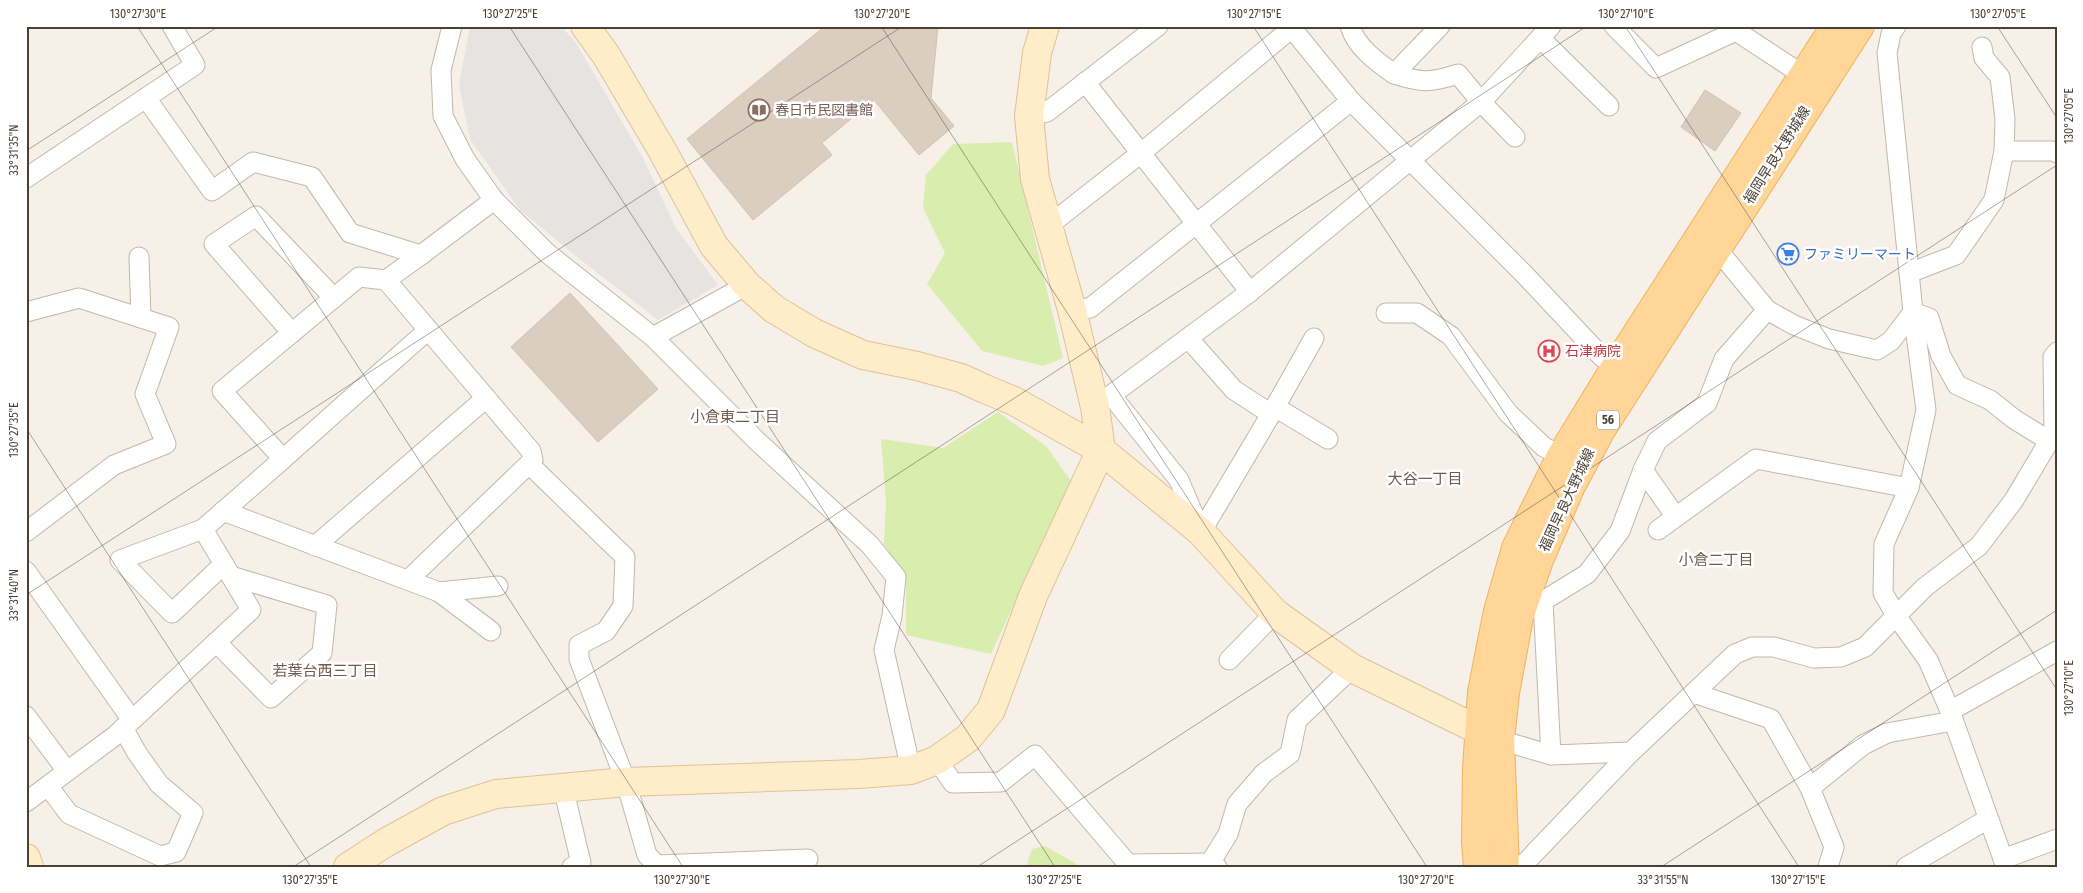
<svg xmlns="http://www.w3.org/2000/svg" width="2083" height="893" viewBox="0 0 2083 893" font-family="'Fira Sans Condensed','Noto Sans JP',sans-serif">
  <style>
    .green { fill: #d8edae }
    .parking { fill: #e7e3e0 }
    .building { fill: #dbcdc0; stroke: #d4c1af }
    .lines { fill: none; stroke-linecap: round; stroke-linejoin: round }
    .street-casing { stroke: #c2b7aa; stroke-width: 21 }
    .secondary-casing { stroke: #ddc296; stroke-width: 30 }
    .primary-casing { stroke: #efb25e; stroke-width: 30 }
    .street { stroke: #fff; stroke-width: 19 }
    .secondary { stroke: #ffecc9; stroke-width: 28 }
    .primary { stroke: #ffd698; stroke-width: 28 }
    .ticks { fill: none; stroke: #4a4036; stroke-width: 1; stroke-opacity: 0.45 }
    .labels { text-anchor: middle; dominant-baseline: central; stroke-width: 5; stroke-linejoin: round; paint-order: stroke }
    .shield { fill: #fff; stroke: #807972; stroke-width: 1 }
    .shield-label { font-size: 12px; font-weight: bold; fill: #4a4036 }
    .education-label { font-size: 14px; fill: #785e54; stroke: #fff; text-anchor: start }
    .street-label { font-size: 14px; fill: #4a4036; stroke: #fff }
    .shop-label { font-size: 14px; fill: #366cbe; stroke: #fff; text-anchor: start }
    .health-label { font-size: 14px; fill: #be3a42; stroke: #fff; text-anchor: start }
    .neighbourhood-label { font-size: 15px; fill: #6e5c4c; stroke: #fff }
    .neatline { fill: none; stroke: #4a4036; stroke-width: 2 }
    .ticks-label { font-size: 12px; text-anchor: middle; fill: #4a4036 }
  </style>
  <rect width="100%" height="100%" fill="#f6f0e9"/>
  <g class="green">
    <path d="M1012 142 1063 358 1043 366 982 351 927 284 945 253 923 208 926 175 953 144Z"/>
    <path d="M998 412 1046 446 1071 481 991 654 906 635V578L884 544 886 502 881 439 943 448Z"/>
    <path d="M1045 846 1082 867H1026L1032 849Z"/>
  </g>
  <path class="parking" d="M470 26H561L576 43 643 158 676 228 718 285 658 320 572 253 520 210 470 139 459 85Z"/>
  <g class="building">
    <path d="M825 26H938L931 98 954 126 919 155 874 100 822 143 832 155 753 220 687 139Z"/>
    <path d="M1705 90 1741 113 1715 151 1681 127Z"/>
    <path d="M570 293 658 389 598 442 511 347Z"/>
  </g>
  <g class="lines">
    <g class="street-casing">
      <g id="street">
        <path d="M452 26 441 70 443 116 465 159 494 200 547 253 653 337 757 441 870 545 896 577 892 616 884 650 911 770"/>
        <path d="M1290 26 1351 101 1524 274 1602 357 1616 366 1628 367"/>
        <path d="M1350 26C1356 47 1377 62 1394 74L1440 26"/>
        <path d="M1614 26 1656 68 1736 31 1803 75"/>
        <path d="M1896 26 1891 34 1887 53 1913 312 1929 318 1941 356 1957 385 1990 400 2014 419 2048 440"/>
        <path d="M1540 38 1609 106"/>
        <path d="M1982 47 1984 58 2000 77 2005 119 2004 151H2052L2057 153"/>
        <path d="M1394 74C1422 83 1430 83 1458 74L1481 102 1515 137"/>
        <path d="M1085 82 1250 292"/>
        <path d="M1029 116 1047 112 1158 26"/>
        <path d="M26 178 195 65 172 26"/>
        <path d="M1048 226 1141 153 1292 28"/>
        <path d="M1716 238 1718 250 1767 310 1794 325 1829 339 1877 350 1891 341 1913 312 1926 410 1909 488 1884 544 1883 593 1897 617 1928 660 1950 711 2006 867"/>
        <path d="M421 255 494 200"/>
        <path d="M139 257 141 318"/>
        <path d="M1909 273 1956 255 1994 200 2004 151"/>
        <path d="M386 280 531 451 533 460 408 580"/>
        <path d="M1072 310 1090 308 1351 101"/>
        <path d="M26 312 79 298 169 327 145 394 166 444 114 465 26 532"/>
        <path d="M1386 313H1417L1451 336 1508 413 1544 447 1561 456 1566 465"/>
        <path d="M292 333 214 244 256 216 334 298"/>
        <path d="M653 337 747 285"/>
        <path d="M1111 395 1179 480 1201 532 1271 414 1234 390 1188 338"/>
        <path d="M1095 407 1250 292 1481 102 1551 26"/>
        <path d="M1275 407 1328 439"/>
        <path d="M1271 414 1314 338"/>
        <path d="M2054 431 2053 357 2057 352"/>
        <path d="M283 459 428 330"/>
        <path d="M529 464 625 557 623 606 606 631 579 645V659L626 782 647 855 659 867"/>
        <path d="M1643 470 1676 517"/>
        <path d="M223 511 439 592 498 586"/>
        <path d="M203 529 120 560 172 613 224 564"/>
        <path d="M1658 530 1756 459 1909 488"/>
        <path d="M315 546 486 398"/>
        <path d="M26 571 132 720"/>
        <path d="M439 592 491 631"/>
        <path d="M216 642 271 698 322 653 327 605 231 576"/>
        <path d="M1229 660 1275 613"/>
        <path d="M1694 693 1771 719 1810 788 1834 847 1828 867"/>
        <path d="M1950 711 2057 651"/>
        <path d="M26 716 67 771"/>
        <path d="M1500 740 1551 755 1631 752"/>
        <path d="M1551 755 1543 601 1587 574 1620 531 1643 470 1657 441 1707 403 1724 359 1767 310"/>
        <path d="M937 760 953 783 1001 782 1035 755 1128 864 1210 863 1217 867"/>
        <path d="M48 786 69 814 160 856 176 852 193 813 159 784 137 753 123 728"/>
        <path d="M563 787 581 863 572 867"/>
        <path d="M1810 788 1863 745 1887 733 1953 721"/>
        <path d="M26 802 116 735 251 610 203 529 283 459 222 391 359 277 386 280 421 255 350 233 312 177 253 162 212 191 146 98"/>
        <path d="M2003 859 2057 839"/>
        <path d="M1210 863 1228 834 1237 804 1264 773 1290 754 1297 720 1352 668"/>
        <path d="M657 865 808 859"/>
        <path d="M1518 867 1525 863 1631 752 1735 654 1752 647H1774L1814 658 1841 657 1865 647 1925 587 1979 546 2014 500 2057 428"/>
        <path d="M1906 867 1988 819"/>
      </g>
    </g>
    <g class="secondary-casing">
      <g id="secondary">
        <path d="M585 26 606 55 662 150 714 246 747 285 774 309 814 333 863 355 917 366 961 378 985 389 1014 401 1101 450 1201 532 1275 613 1300 631 1352 668 1499 740"/>
        <path d="M26 858 29 867"/>
        <path d="M348 867 385 843 443 811 496 794 626 782 859 774 911 770 937 760 968 738 991 710 1033 596 1101 450 1095 407 1072 310 1035 179 1029 116 1037 53 1045 26"/>
      </g>
    </g>
    <g class="primary-casing">
      <g id="primary">
        <path d="M1478 867 1476 842 1477 769 1482 692 1498 611 1516 548 1561 456 1616 366 1835 26"/>
        <path d="M1505 867 1500 740 1505 693 1519 617 1539 560 1570 488 1601 430 1860 26"/>
      </g>
    </g>
    <use href="#street" class="street"/>
    <use href="#secondary" class="secondary"/>
    <use href="#primary" class="primary"/>
  </g>
  <path class="ticks" d="M137 26 683 867M509 26 1055 867M881 26 1427 867M1253 26 1799 867M1625 26 2057 690M1997 26 2057 118M26 151 219 26M26 428 311 867M26 595 903 26M293 867 1587 26M977 867 2057 165M1661 867 2057 610"/>
  <defs>
    <g id="library-ring" transform="scale(1.125)"><circle r="9.5" fill="#fff" stroke="#8d6e63" stroke-width="1.5"/><path d="M-6-4Q-3-5.5-.7-3.5V5Q-3 3-6 4ZM6-4Q3-5.5 .7-3.5V5Q3 3 6 4Z" fill="#8d6e63"/></g>
    <g id="supermarket-ring" transform="scale(1.125)"><circle r="9.5" fill="#fff" stroke="#3f7fe0" stroke-width="1.5"/><path d="M-6-5.5h2.5l.6 2H6L4.5 2H-2.5L-4.4-4H-6ZM-1.5 3.2a1.3 1.3 0 1 0 .1 0ZM3 3.2a1.3 1.3 0 1 0 .1 0Z" fill="#3f7fe0"/></g>
    <g id="hospital-ring" transform="scale(1.125)"><circle r="9.5" fill="#fff" stroke="#e0444e" stroke-width="1.5"/><path d="M-5-5h3v3.5h4V-5h3V5h-3V1.5h-4V5h-3Z" fill="#e0444e"/></g>
  </defs>
  <g fill-rule="evenodd">
    <use href="#library-ring" x="759" y="110"/>
    <use href="#supermarket-ring" x="1788" y="254"/>
    <use href="#hospital-ring" x="1549" y="351"/>
  </g>
  <g class="labels">
    <rect class="shield" x="1597" y="410.5" width="22" height="19" rx="4"/>
    <g class="shield-label">
      <text x="1608" y="420">56</text>
    </g>
    <g class="education-label">
      <text x="775" y="110">春日市民図書館</text>
    </g>
    <g class="street-label">
      <text transform="translate(1777 155) rotate(-58)">福岡早良大野城線</text>
      <text transform="translate(1567 500) rotate(-65)">福岡早良大野城線</text>
    </g>
    <g class="shop-label">
      <text x="1804" y="254">ファミリーマート</text>
    </g>
    <g class="health-label">
      <text x="1565" y="351">石津病院</text>
    </g>
    <g class="neighbourhood-label">
      <text x="735" y="417">小倉東二丁目</text>
      <text x="1425" y="479">大谷一丁目</text>
      <text x="1716" y="560">小倉二丁目</text>
      <text x="325" y="671">若葉台西三丁目</text>
    </g>
  </g>
  <rect width="2083" height="893" fill="none" stroke="#ffffff" stroke-width="55"/>
  <rect x="28" y="28" width="2028" height="838" class="neatline"/>
  <g class="ticks-label">
    <text x="138" y="18">130°27'30"E</text>
    <text x="510" y="18">130°27'25"E</text>
    <text x="882" y="18">130°27'20"E</text>
    <text x="1254" y="18">130°27'15"E</text>
    <text x="1626" y="18">130°27'10"E</text>
    <text x="1998" y="18">130°27'05"E</text>
    <text transform="translate(2069 116) rotate(-90)" y="4">130°27'05"E</text>
    <text transform="translate(14 150) rotate(-90)" y="4">33°31'35"N</text>
    <text transform="translate(14 430) rotate(-90)" y="4">130°27'35"E</text>
    <text transform="translate(14 595) rotate(-90)" y="4">33°31'40"N</text>
    <text transform="translate(2069 688) rotate(-90)" y="4">130°27'10"E</text>
    <text x="310" y="884">130°27'35"E</text>
    <text x="682" y="884">130°27'30"E</text>
    <text x="1054" y="884">130°27'25"E</text>
    <text x="1426" y="884">130°27'20"E</text>
    <text x="1663" y="884">33°31'55"N</text>
    <text x="1798" y="884">130°27'15"E</text>
  </g>
</svg>
